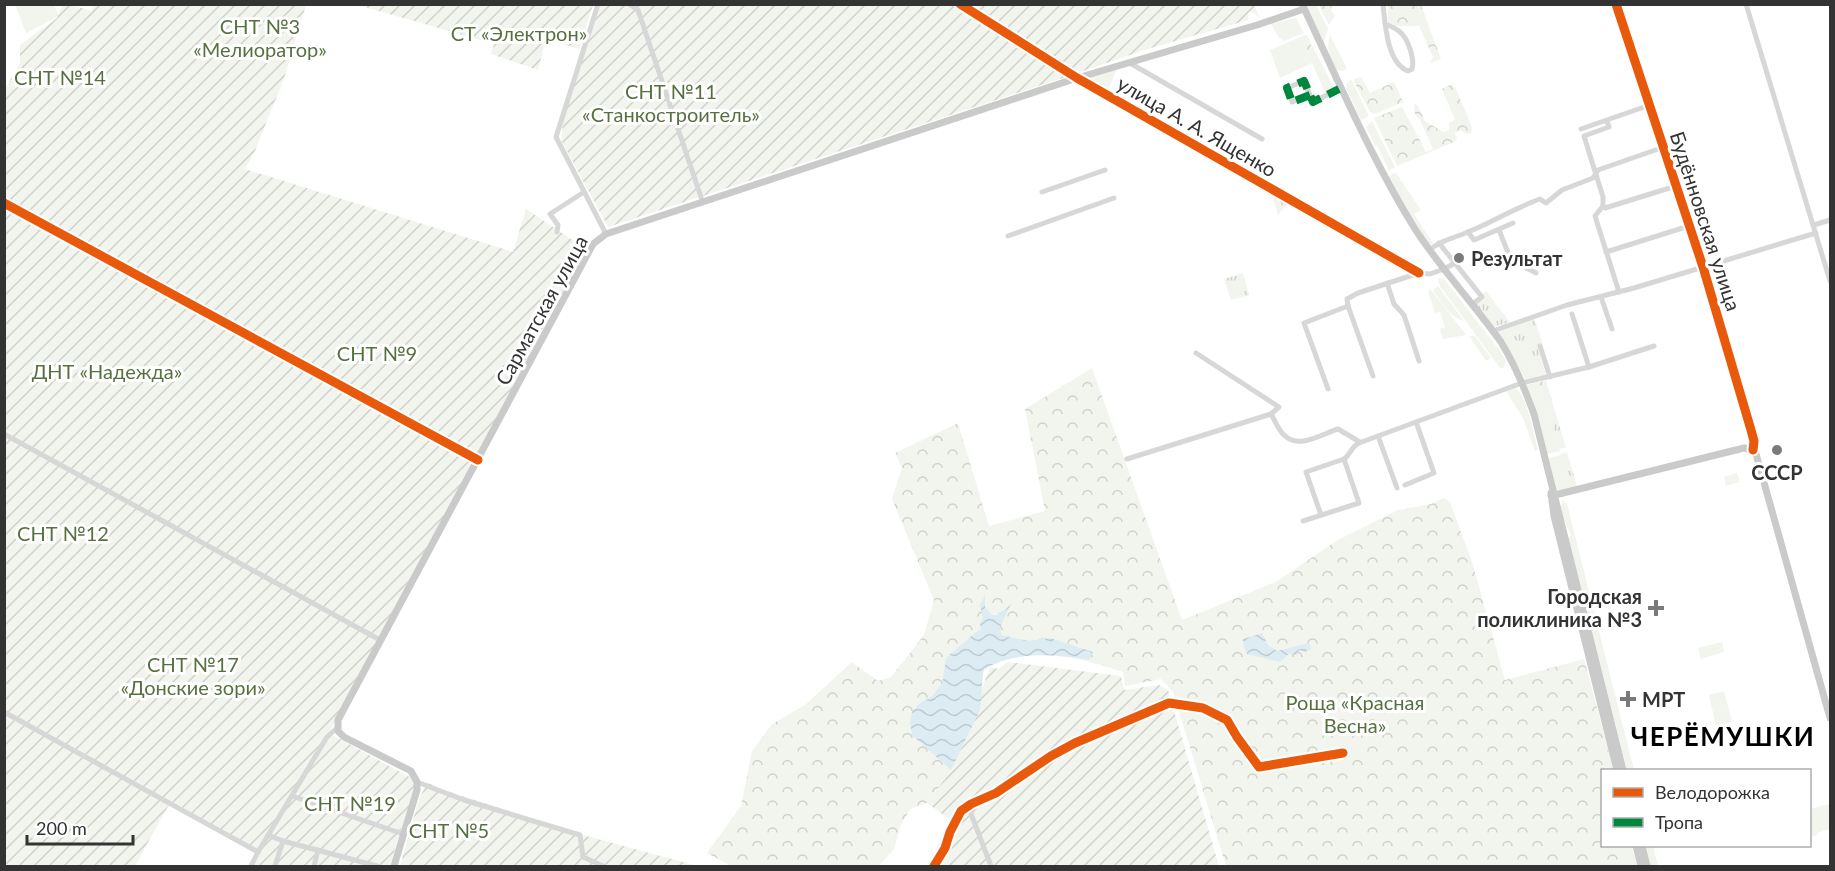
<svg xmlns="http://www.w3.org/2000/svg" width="1835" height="871" viewBox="0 0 1835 871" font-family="Lato,sans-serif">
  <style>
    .grass { fill: #f1f5ed }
    .forest { fill: url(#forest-crowns) }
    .park { fill: url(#park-tufts) }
    .garden { fill: url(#garden-furrows) }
    .water { fill: url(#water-waves) }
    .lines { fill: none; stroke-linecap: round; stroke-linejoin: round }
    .minor { stroke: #d7d7d7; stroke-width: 5 }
    .major { stroke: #cacaca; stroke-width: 7 }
    .quiet { stroke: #00873e; stroke-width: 8; stroke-dasharray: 15 8; stroke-linecap: butt }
    .cycleway-casing { stroke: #fff; stroke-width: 13 }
    .cycleway { stroke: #e8590c; stroke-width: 9 }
    .poi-dot { fill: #7a7a7a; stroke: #fff; stroke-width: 2 }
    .labels { text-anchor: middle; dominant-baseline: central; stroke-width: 6; stroke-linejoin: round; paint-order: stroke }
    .park-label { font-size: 20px; fill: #56703f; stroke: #fff }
    .street-label { font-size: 20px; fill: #333; stroke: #fff }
    .poi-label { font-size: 20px; font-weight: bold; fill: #333; stroke: #fff; text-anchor: start }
    .district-label { font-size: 26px; font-weight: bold; letter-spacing: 1.5px; fill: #000; stroke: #fff }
  </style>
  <defs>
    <pattern id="forest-crowns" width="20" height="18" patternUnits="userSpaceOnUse" patternTransform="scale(1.5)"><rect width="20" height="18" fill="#f1f5ed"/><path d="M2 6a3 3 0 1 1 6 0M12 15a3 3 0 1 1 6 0" fill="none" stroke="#cfd2cc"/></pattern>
    <pattern id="park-tufts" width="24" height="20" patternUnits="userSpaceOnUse" patternTransform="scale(1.5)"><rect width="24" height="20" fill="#f1f5ed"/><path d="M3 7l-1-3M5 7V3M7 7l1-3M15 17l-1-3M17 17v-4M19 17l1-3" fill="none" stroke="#cfd2cc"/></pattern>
    <pattern id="garden-furrows" width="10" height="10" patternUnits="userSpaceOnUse" patternTransform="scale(1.5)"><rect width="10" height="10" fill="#f1f5ed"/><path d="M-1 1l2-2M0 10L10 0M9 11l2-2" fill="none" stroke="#cfd2cc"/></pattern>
    <pattern id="water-waves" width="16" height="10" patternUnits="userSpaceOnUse" patternTransform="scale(1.5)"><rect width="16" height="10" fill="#ddebf3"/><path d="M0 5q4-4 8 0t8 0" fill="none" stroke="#becad1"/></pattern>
  </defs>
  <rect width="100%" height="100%" fill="#fff"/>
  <g class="grass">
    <path d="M15 5H54L59 16 26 33Z"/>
    <path d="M1305 5H1316L1328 29 1324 42Z"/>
    <path d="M1296 18 1304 33 1284 41 1278 36 1271 24Z"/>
    <path d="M1305 35H1307L1335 90 1326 94 1312 63 1280 78 1270 50Z"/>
    <path d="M1330 35 1347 69 1343 71 1336 70C1330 56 1326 51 1330 35Z"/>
    <path d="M1117 68 1107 93 1088 83V78Z"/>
    <path d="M1351 79 1369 116 1361 120 1346 88 1347 83Z"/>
    <path d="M1372 121 1395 167 1389 171 1378 147 1375 146 1366 127Z"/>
    <path d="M1394 173H1396L1421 210 1414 214 1433 243 1430 245 1424 238 1395 190 1389 176Z"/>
    <path d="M1439 278 1444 279 1500 351 1506 361 1504 368H1500L1440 286 1438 280Z"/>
    <path d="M1438 286 1464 321C1450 318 1441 301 1433 290Z"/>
    <path d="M1431 290 1466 335 1443 339 1440 329 1445 327 1440 312 1435 313 1428 292Z"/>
    <path d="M1507 329 1525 353 1538 377 1526 380 1498 332Z"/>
    <path d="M1469 336H1475L1491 358 1486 361Z"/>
    <path d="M1539 382 1560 451 1547 454 1536 409 1527 385Z"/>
    <path d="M1515 388C1527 394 1534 436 1538 450L1535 451 1523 418 1506 391Z"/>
    <path d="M1561 455 1568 481 1575 480 1577 487 1558 491 1555 487 1549 458Z"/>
    <path d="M1737 473 1740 482 1726 486 1724 477Z"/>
    <path d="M1563 500 1567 504 1634 770H1627L1568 538 1571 535C1567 524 1557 512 1563 500Z"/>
    <path d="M1722 642 1724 652 1701 659 1698 648Z"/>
    <path d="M1724 691 1732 722 1716 726 1709 695Z"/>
    <path d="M1829 804 1830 829 1817 833V835L1812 837 1810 825V809Z"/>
    <path d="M1645 846H1653L1658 866H1650Z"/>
  </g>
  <g class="forest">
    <path d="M1319 5H1332L1331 10 1335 16 1329 25Z"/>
    <path d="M1388 5H1421L1441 59 1430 63 1433 57 1419 26H1391L1388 24Z"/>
    <path d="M1304 37H1307L1316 58 1317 61H1306L1304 59 1306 56 1302 39Z"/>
    <path d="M1361 77 1370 93 1394 82 1403 102 1375 114 1370 112 1354 82V79Z"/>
    <path d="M1452 84 1456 89 1472 127 1471 133 1467 134 1460 130 1455 133 1457 139 1454 142 1397 166 1374 118 1402 107 1426 152 1433 149 1420 120 1415 114 1414 104 1417 105 1425 121 1443 132 1449 130V123L1455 120 1442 89Z"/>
    <path d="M1092 368 1182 620 1276 582 1336 541 1398 510 1431 504 1444 498 1450 502 1473 565 1505 680 1584 659 1614 770H1602V846H1632L1637 866H1226L1173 692 1161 679 1125 686 1123 672C1079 657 1026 643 984 670L981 682V704L953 768 927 803 910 809 900 827 894 849 879 866H731L707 853 741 806 752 751 772 724 805 705 852 662 878 681 891 677 924 635 934 600 892 499 902 468 895 453 958 423 989 526 1045 511 1025 409Z"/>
  </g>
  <g class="park">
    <path d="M1271 192 1289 201 1278 215Z"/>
    <path d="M1243 273 1249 295 1231 300 1224 279Z"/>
    <path d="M1486 291 1510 322 1494 327 1473 301Z"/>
    <path d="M1534 318 1543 344 1537 346 1546 375 1538 377 1525 353 1507 329Z"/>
    <path d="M1546 381 1566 448 1559 449 1539 382Z"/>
    <path d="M1567 452 1575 480 1568 481 1560 454Z"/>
  </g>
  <g class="garden">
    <path d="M93 4 306 5 285 76 255 151 245 169 513 252 526 209 586 249 329 733 413 779 416 787 400 832 390 866H248L258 850 171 801 135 866H5L4 91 20 63V45L57 18 62 5H72L92 11Z"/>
    <path d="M358 5H593L579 49 546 39 538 70 491 54 494 44Z"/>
    <path d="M600 5H953L1069 76 608 227 561 140 563 120Z"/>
    <path d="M1254 5 1259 17 1252 12 1248 13V20L1151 48 1077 73 966 5Z"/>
    <path d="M1008 662 1121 676 1124 690 1159 685 1168 690 1219 866H927L952 821 927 803 953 768 990 667 998 669Z"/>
    <path d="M427 782 438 788 583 835 698 866H400L418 802Z"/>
  </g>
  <g class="water">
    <path d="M985 595V607L992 615H997L999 612 1004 611 1011 604 1000 627 1001 635 1028 641 1050 638 1093 652 1089 660C1055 654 1014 651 984 669 981 683 983 698 979 712L951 770 912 735 910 723 912 712 919 704 931 697 942 684 946 658 970 637 981 629 980 623 983 619 980 605Z"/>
    <path d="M1262 633 1268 645 1277 651 1309 643 1311 649 1305 652 1299 650 1297 656 1293 653 1292 655 1290 653 1280 662 1247 654 1243 644V639Z"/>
  </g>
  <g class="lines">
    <g class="minor">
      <path d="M598 4 556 137 606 234"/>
      <path d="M629 4 638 10 702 200"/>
      <path d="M960 4 1077 78 1419 273"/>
      <path d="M1383 4C1385 24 1387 63 1408 71L1412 69C1415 59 1408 38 1399 31 1395 28 1390 26 1385 24"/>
      <path d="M1616 4 1703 267 1751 430 1754 441 1753 450"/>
      <path d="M1746 4 1830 281"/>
      <path d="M1128 62 1262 139"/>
      <path d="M1310 95 1292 102 1287 88 1304 81 1313 102 1339 89"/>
      <path d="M1581 129 1650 105"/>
      <path d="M1042 192 1105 170"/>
      <path d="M4 203 478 460"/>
      <path d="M1603 206V197L1584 136 1609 127 1607 121"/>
      <path d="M1814 225 1830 220"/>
      <path d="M1499 230 1511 260 1536 273"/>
      <path d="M557 232 558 225 550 214 584 192"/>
      <path d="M1468 232 1474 240 1513 223"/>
      <path d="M1008 236 1114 198"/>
      <path d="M1439 243 1482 297 1475 302V308"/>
      <path d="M1430 250C1440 240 1455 238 1468 232 1492 222 1515 208 1540 199L1546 203 1562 190 1593 178 1598 170 1664 147"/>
      <path d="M1606 252 1689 226"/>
      <path d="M1387 283 1394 304 1404 315 1419 361"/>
      <path d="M1619 292 1595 216 1603 206 1605 208 1676 186"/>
      <path d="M1601 297 1612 329"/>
      <path d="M1572 314 1589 367"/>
      <path d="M1493 331 1567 305 1634 288 1816 233"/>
      <path d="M1540 346 1550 377"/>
      <path d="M1196 353 1279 407 1271 414"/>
      <path d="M1373 376 1348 306 1347 299 1358 293 1419 273 1430 274 1444 269 1455 263"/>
      <path d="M1522 383 1589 367 1654 346"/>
      <path d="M1328 389 1304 323 1348 306"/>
      <path d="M4 434 380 640"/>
      <path d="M1378 436 1397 488"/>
      <path d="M1127 459 1271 414C1275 420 1278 430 1284 435 1299 450 1321 434 1338 429L1360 442"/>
      <path d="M1405 485 1434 473 1416 422"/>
      <path d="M1321 515 1306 472 1344 459C1351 454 1351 447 1359 443L1519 384"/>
      <path d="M1303 521 1359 503 1344 459"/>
      <path d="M4 712 258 852"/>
      <path d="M417 782 464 800 580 835 583 857 603 866"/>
      <path d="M292 796 403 834"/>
      <path d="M968 806 991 866"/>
      <path d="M268 835 283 841 377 866"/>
      <path d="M251 866 258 852 327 737 337 728"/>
      <path d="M275 866 283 841"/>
      <path d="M314 866 318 850"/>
      <path d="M934 866 945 848 950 832 961 811 971 804 996 793 1051 756 1075 743 1169 703 1203 708 1227 720 1237 737 1259 767 1343 753"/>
    </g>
    <g class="major">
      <path d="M1302 4C1338 80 1371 158 1415 229 1441 269 1474 304 1501 342 1515 365 1525 389 1534 414L1623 770"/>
      <path d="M1551 493 1554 516 1617 770"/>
      <path d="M1551 496 1744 448 1752 450 1756 454 1830 718"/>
      <path d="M1636 846 1641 866"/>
      <path d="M1642 846 1647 866"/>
      <path d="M394 866 417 790V782L411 771 344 737 338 731V720L593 244 606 234 1077 78 1257 25 1304 9"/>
    </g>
    <path class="quiet" d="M1310 95 1292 102 1287 88 1304 81 1313 102 1339 89"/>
    <g class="cycleway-casing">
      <g id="cycleway">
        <path d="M960 4 1077 78 1419 273"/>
        <path d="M1616 4 1703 267 1751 430 1754 441 1753 450"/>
        <path d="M4 203 478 460"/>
        <path d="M934 866 945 848 950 832 961 811 971 804 996 793 1051 756 1075 743 1169 703 1203 708 1227 720 1237 737 1259 767 1343 753"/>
      </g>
    </g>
    <use href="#cycleway" class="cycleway"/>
  </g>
  <g class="poi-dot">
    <circle cx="1459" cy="258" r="6"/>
    <circle cx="1777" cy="450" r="6"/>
    <path d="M1653 599h6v6h6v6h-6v6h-6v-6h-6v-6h6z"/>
    <path d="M1625 690h6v6h6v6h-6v6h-6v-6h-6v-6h6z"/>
  </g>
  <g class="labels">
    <g class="park-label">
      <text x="260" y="26">СНТ №3<tspan x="260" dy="23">«Мелиоратор»</tspan></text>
      <text x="519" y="33">СТ «Электрон»</text>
      <text x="60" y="77">СНТ №14</text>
      <text x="671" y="91">СНТ №11<tspan x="671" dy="23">«Станкостроитель»</tspan></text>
      <text x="377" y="353">СНТ №9</text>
      <text x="107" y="371">ДНТ «Надежда»</text>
      <text x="63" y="533">СНТ №12</text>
      <text x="193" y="664">СНТ №17<tspan x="193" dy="23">«Донские зори»</tspan></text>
      <text x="1355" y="702">Роща «Красная<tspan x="1355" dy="23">Весна»</tspan></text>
      <text x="350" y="803">СНТ №19</text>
      <text x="449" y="830">СНТ №5</text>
    </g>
    <g class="street-label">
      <text transform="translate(1197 126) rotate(30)">улица А. А. Ященко</text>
      <text transform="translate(1706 221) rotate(72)">Будённовская улица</text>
      <text transform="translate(541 310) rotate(-61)">Сарматская улица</text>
    </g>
    <g class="poi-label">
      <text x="1471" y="258">Результат</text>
      <text x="1777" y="472" text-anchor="middle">СССР</text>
      <text x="1642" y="596" text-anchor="end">Городская<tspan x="1642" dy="23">поликлиника №3</tspan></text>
      <text x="1642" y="699">МРТ</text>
    </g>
    <g class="district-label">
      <text x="1723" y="736">ЧЕРЁМУШКИ</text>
    </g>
  </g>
  <rect width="1835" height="871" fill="none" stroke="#333333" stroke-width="12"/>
  <rect x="1601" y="769" width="210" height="78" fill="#ffffff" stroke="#adadad" stroke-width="1.5"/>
  <rect x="1613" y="788" width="30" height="9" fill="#e8590c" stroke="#adadad" stroke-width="1.5"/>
  <text x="1655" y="799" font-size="18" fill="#333333">Велодорожка</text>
  <rect x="1613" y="818" width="30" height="9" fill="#00873e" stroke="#adadad" stroke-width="1.5"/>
  <text x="1655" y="829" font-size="18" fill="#333333">Тропа</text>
  <path d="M27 835v9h106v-9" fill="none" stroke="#333333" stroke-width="3"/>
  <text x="36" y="835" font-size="18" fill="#333333" stroke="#ffffff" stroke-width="4.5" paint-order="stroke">200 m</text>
</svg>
